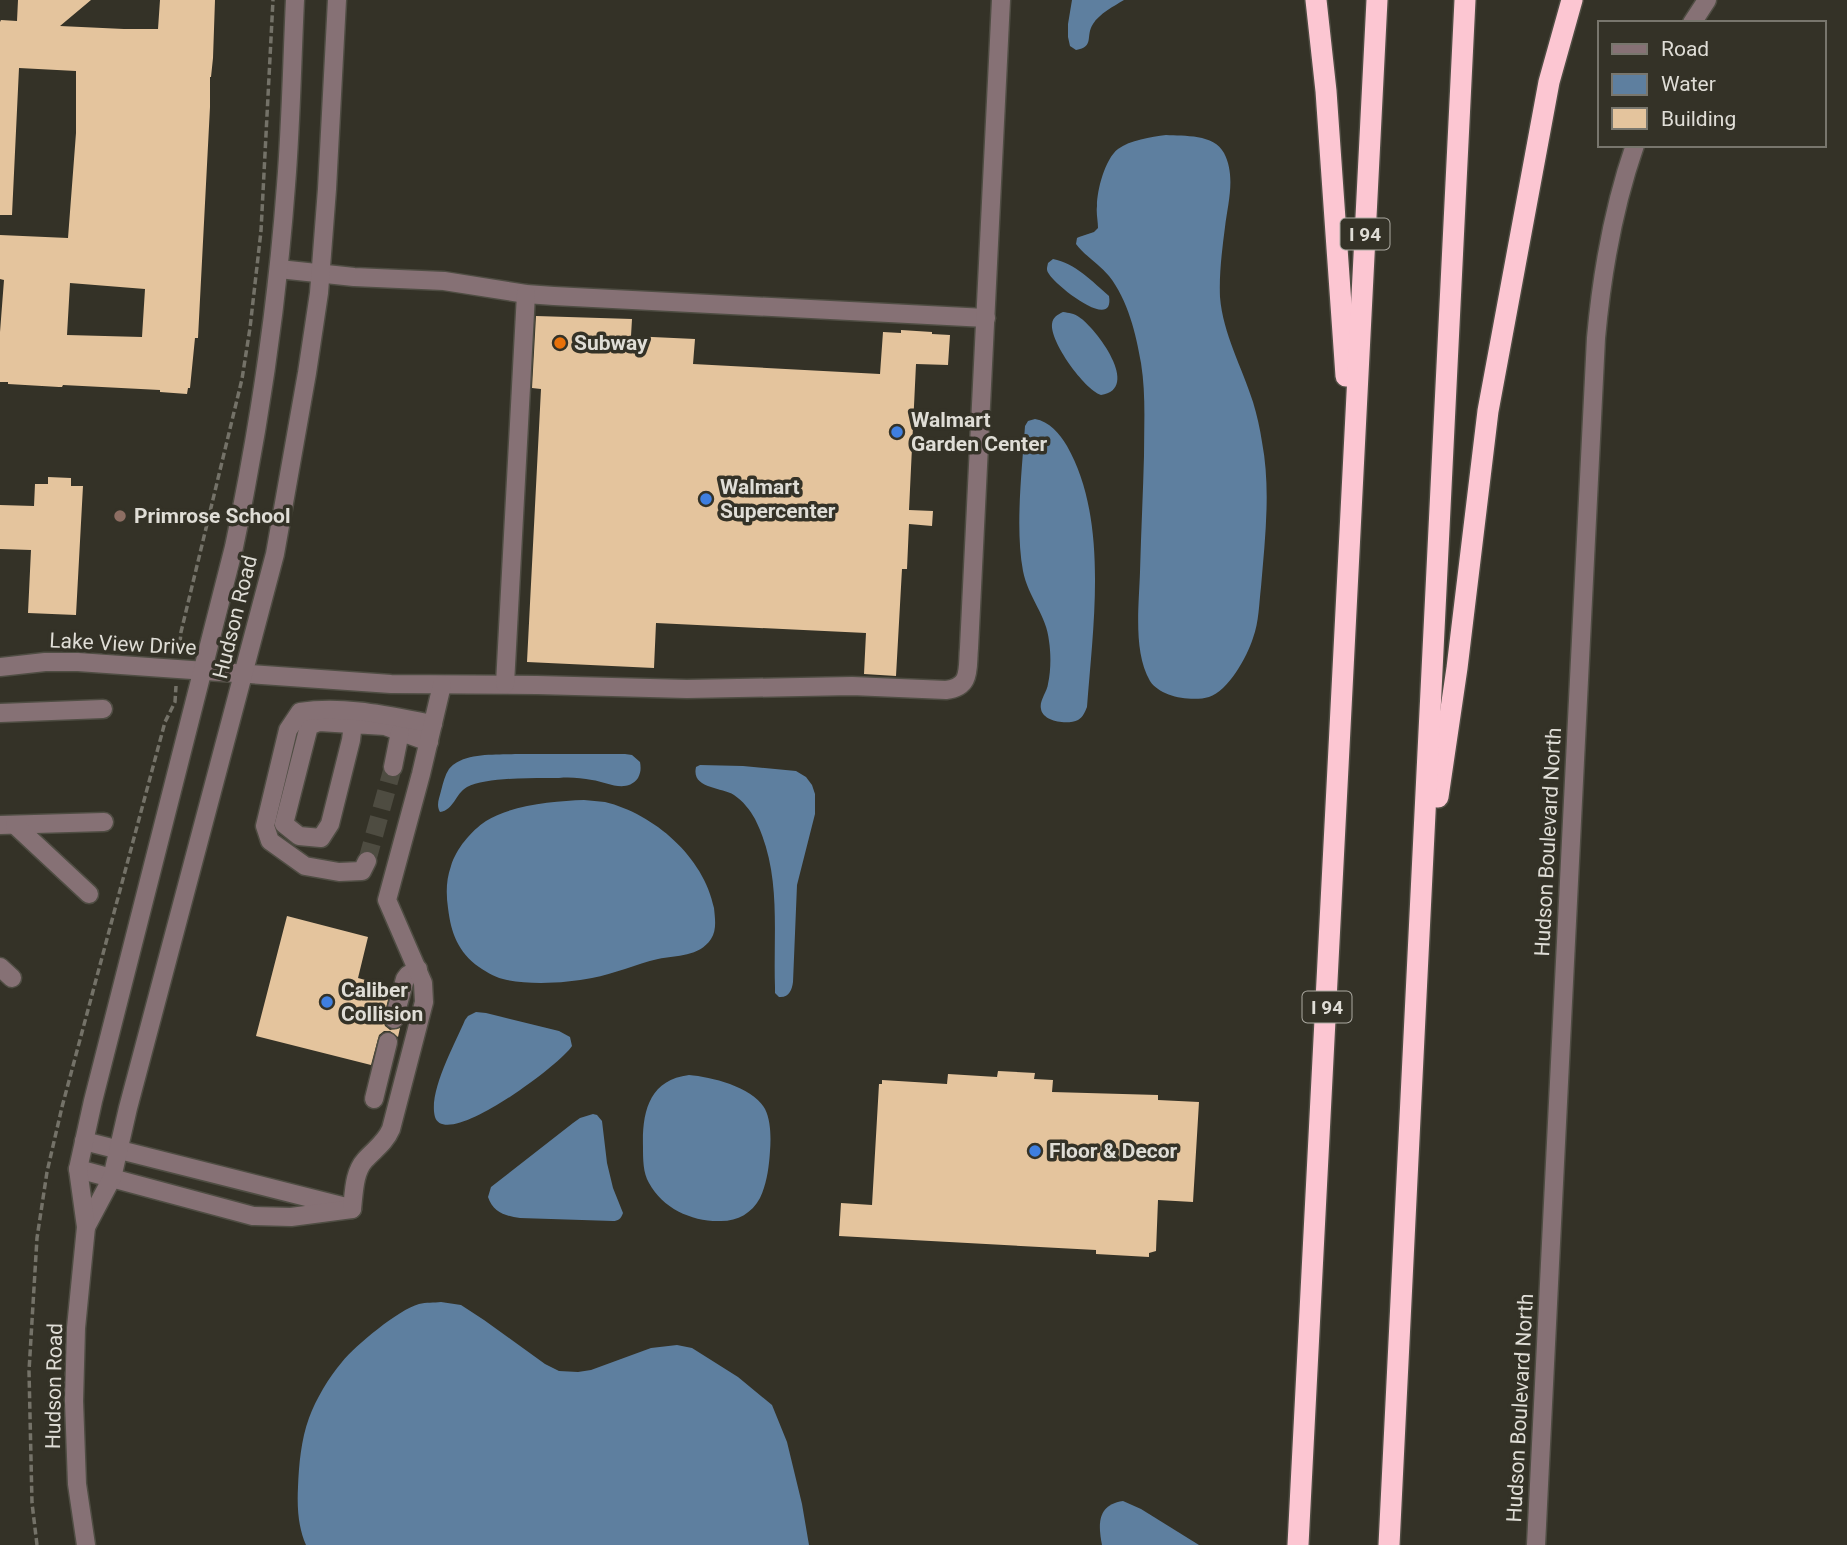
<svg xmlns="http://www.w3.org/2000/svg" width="1847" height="1545" viewBox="0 0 1847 1545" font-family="Roboto,sans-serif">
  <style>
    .water { fill: #5e7f9f }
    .building { fill: #e4c49d; fill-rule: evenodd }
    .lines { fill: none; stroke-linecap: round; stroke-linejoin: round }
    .minor-tunnel { stroke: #4e4c41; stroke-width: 18; stroke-dasharray: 18 9; stroke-linecap: butt }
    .minor-casing { stroke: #4f4d43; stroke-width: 21 }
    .highway-casing { stroke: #4f4d43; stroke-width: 24 }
    .path { stroke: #747268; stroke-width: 3.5; stroke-dasharray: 7 3.5; stroke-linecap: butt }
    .minor { stroke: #867175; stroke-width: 18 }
    .highway { stroke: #fcc6d2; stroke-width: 21 }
    .food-dot { fill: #e8710a; stroke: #343227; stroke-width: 2.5 }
    .shop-dot { fill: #3f7fe0; stroke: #343227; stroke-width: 2.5 }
    .education-dot { fill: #8d6e63; stroke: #343227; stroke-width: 2.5 }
    .labels { text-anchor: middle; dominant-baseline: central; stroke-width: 7; stroke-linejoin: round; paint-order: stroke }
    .shield { fill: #343227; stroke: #acaaa2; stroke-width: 2 }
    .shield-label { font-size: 19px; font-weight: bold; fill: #dfddd6 }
    .poi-label { font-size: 21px; font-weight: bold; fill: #dfddd6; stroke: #343227; text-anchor: start }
    .street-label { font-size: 21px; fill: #dfddd6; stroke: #343227 }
  </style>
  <rect width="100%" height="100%" fill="#343227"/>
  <g class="water">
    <path d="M1072 0H1124C1114 6 1099 14 1093 24 1085 36 1095 47 1076 50L1070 46 1068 37V24Z"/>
    <path d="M1166 135C1184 136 1214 134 1224 153 1236 176 1228 203 1225 227 1222 250 1219 274 1220 297 1223 334 1242 367 1253 402 1257 415 1260 429 1262 442 1271 489 1265 539 1261 587 1259 603 1259 622 1253 638 1247 657 1228 691 1209 697 1192 702 1160 697 1150 681 1133 652 1139 605 1140 572 1141 533 1143 495 1144 456 1144 425 1146 394 1141 363 1136 334 1128 300 1109 276 1099 264 1085 256 1076 244L1077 238 1079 237 1094 232 1098 228C1098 221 1096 213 1097 206 1097 190 1105 159 1118 149 1130 140 1151 137 1166 135Z"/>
    <path d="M1053 259C1075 263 1093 282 1109 296 1115 333 1055 285 1049 274 1046 270 1047 268 1048 263Z"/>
    <path d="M1063 312C1069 313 1074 313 1079 317 1096 328 1142 389 1101 395 1084 389 1050 342 1052 324 1053 317 1057 315 1063 312Z"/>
    <path d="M1035 419C1049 421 1060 434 1067 446 1109 520 1093 626 1087 707 1085 712 1083 717 1078 720 1068 725 1043 722 1041 709 1039 701 1047 692 1048 684 1051 670 1051 654 1049 641 1047 616 1028 597 1023 571 1015 528 1022 470 1025 426L1028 421Z"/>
    <path d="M515 754H625L632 755 640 762C641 768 641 772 638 778 626 794 607 782 592 780 581 778 570 777 559 778 536 778 486 777 467 787 455 794 454 810 440 812 436 805 439 799 441 791 443 783 445 775 449 769 463 752 495 755 515 754Z"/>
    <path d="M700 765 743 766 796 771 806 777 812 785 815 794V814L797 885 793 982C792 990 789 998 779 997L775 993V988C773 930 782 873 755 819 750 810 743 801 734 795 721 787 691 789 696 767Z"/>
    <path d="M584 800C591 801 598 801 605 802 654 814 704 857 714 908 715 918 717 930 711 939 699 957 677 955 658 959 636 964 614 974 592 978 567 983 532 985 507 980 496 978 488 973 479 967 458 952 451 933 448 908 446 894 446 880 451 866 456 849 471 831 486 821 511 805 555 801 584 800Z"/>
    <path d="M476 1012 486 1013 559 1031 570 1037 572 1046C561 1064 446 1151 435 1117 428 1092 455 1044 465 1020L468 1016Z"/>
    <path d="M689 1075C712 1077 753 1087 765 1109 771 1121 771 1138 770 1151 769 1167 767 1183 760 1198 752 1213 738 1221 721 1221 693 1222 663 1209 649 1183 643 1173 643 1159 643 1147 642 1112 649 1080 689 1075Z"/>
    <path d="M593 1114 597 1115 602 1121 607 1163 613 1188 623 1213C621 1219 618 1221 613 1221L520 1218C505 1216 493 1212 488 1197L491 1187 573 1123 580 1118Z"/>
    <path d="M441 1302 461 1305 484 1320 545 1364 559 1371 578 1372 591 1370 651 1348 677 1345 692 1348 738 1377 772 1405 787 1442 802 1504 809 1545H306C298 1527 297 1507 298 1487 299 1464 301 1440 309 1418 316 1399 329 1377 342 1362 356 1345 398 1310 419 1304 426 1302 434 1303 441 1302Z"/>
    <path d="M1123 1501 1141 1509 1199 1545H1102C1098 1524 1097 1505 1123 1501Z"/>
  </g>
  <g class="building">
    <path d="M18 0H91L60 26 124 29H158L160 0H215L213 58 211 77H210V107L198 338H195L190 388H188L187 394 160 392V390L63 385 62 387H59L8 384V382H0V332L4 280 0 279V235L68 238 76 133V71L19 68 12 215H0V22L1 20 17 21ZM70 283 145 289 142 337 67 335Z"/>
    <path d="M536 316 632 319 631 336 695 339 693 364 880 374 883 332 901 333V330L932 332V334L950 335 948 365 916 364 909 510 933 511 932 526 909 524 907 569H902L896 676 864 674 866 633 656 623 654 668 527 662 541 389 532 388Z"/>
    <path d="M48 477 71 478V486H83L76 615 28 613 31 550 0 549V505L34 506 35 484H48Z"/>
    <path d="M287 916 368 937 358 978 391 987 383 1021 385 1026 390 1030 400 1028 398 1037 390 1031H384L379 1035 371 1065 256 1036Z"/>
    <path d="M998 1071 1035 1073 1034 1079 1053 1080 1052 1092 1158 1095V1100L1199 1102 1193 1202 1158 1200 1156 1251 1149 1253V1257L1096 1254V1250L839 1236 841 1203 872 1205 879 1084H882V1080L947 1084 948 1074 997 1077Z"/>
  </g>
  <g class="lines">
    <path class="minor-tunnel" d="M367 861 393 767"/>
    <g class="minor-casing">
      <g id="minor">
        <path d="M1692 23 1707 0"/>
        <path d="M279 269 354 277 444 281 526 294 554 296 986 318"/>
        <path d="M0 667 45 662H78L391 684 537 685 687 689 852 686 946 690C972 687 967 668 969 648L1001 0"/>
        <path d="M505 684 526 294"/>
        <path d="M362 712 353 723 351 740 330 824 321 838 299 836 284 824 309 726 319 722 385 726 429 742"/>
        <path d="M0 713 103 709"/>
        <path d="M393 767 400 732"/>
        <path d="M0 825 104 822"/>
        <path d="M15 825 89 894"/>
        <path d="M367 861 362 871 339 872 305 866 270 841 265 826 288 730 300 712C344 705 390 716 433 724"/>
        <path d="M0 967 12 978"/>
        <path d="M394 1019 405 979 408 975 418 969"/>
        <path d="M374 1099 388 1042"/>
        <path d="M84 1141 342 1206"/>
        <path d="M78 1169 253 1216 291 1217 352 1209"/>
        <path d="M352 1209C354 1192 354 1172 365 1160 375 1149 385 1143 391 1129L424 1002 423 983 387 900 421 774 442 685"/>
        <path d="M86 1227 112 1178 128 1108 275 554 307 373 319 293 327 189 337 0"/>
        <path d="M86 1545 77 1484 74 1401 76 1328 86 1227 78 1169 93 1101 234 547C259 428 277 307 286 185 291 124 292 62 295 0"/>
        <path d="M1536 1545 1596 338C1602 272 1613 208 1635 145"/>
      </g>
    </g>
    <g class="highway-casing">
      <g id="highway">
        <path d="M1316 0 1326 91 1346 376"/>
        <path d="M1438 797 1457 668 1488 411 1549 82 1572 0"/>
        <path d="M1298 1545C1326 1030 1350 515 1377 0"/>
        <path d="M1389 1545 1465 0"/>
      </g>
    </g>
    <g class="path">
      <path d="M179 654 181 632 242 379 250 328 261 231 273 0"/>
      <path d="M37 1545 32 1503 29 1371 37 1238 47 1172 62 1107 165 722 175 702 176 686"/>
    </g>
    <use href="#minor" class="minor"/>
    <use href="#highway" class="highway"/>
  </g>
  <circle class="food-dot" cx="560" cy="343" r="7"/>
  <g class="shop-dot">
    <circle cx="897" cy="432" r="7"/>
    <circle cx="706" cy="499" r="7"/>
    <circle cx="327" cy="1002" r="7"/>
    <circle cx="1035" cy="1151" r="7"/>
  </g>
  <circle class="education-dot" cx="120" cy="516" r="7"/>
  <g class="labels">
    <g class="shield">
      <rect x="1340.5" y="218.5" width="49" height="31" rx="5"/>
      <rect x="1302.5" y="991.5" width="49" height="31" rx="5"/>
    </g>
    <g class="shield-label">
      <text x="1365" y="234">I 94</text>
      <text x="1327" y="1007">I 94</text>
    </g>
    <g class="poi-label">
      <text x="574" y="343">Subway</text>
      <text x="911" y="420">Walmart<tspan x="911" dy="24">Garden Center</tspan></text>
      <text x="720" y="487">Walmart<tspan x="720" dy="24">Supercenter</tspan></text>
      <text x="134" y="516">Primrose School</text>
      <text x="341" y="990">Caliber<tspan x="341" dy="24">Collision</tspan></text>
      <text x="1049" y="1151">Floor &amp; Decor</text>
    </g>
    <g class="street-label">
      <text transform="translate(235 617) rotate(-76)">Hudson Road</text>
      <text transform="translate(123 644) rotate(3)">Lake View Drive</text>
      <text transform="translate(1548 842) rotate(-87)">Hudson Boulevard North</text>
      <text transform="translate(54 1386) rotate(-89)">Hudson Road</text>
      <text transform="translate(1520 1408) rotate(-87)">Hudson Boulevard North</text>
    </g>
  </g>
  <rect x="1598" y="21" width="228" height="126" fill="#343227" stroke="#78766d" stroke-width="2"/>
  <rect x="1612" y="44" width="35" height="10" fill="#867175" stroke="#78766d" stroke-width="2"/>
  <text x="1661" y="56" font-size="21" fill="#dfddd6">Road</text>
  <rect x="1612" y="74" width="35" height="21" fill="#5e7f9f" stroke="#78766d" stroke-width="2"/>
  <text x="1661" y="91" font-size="21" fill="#dfddd6">Water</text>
  <rect x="1612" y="108" width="35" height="21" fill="#e4c49d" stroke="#78766d" stroke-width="2"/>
  <text x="1661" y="126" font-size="21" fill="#dfddd6">Building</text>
</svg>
